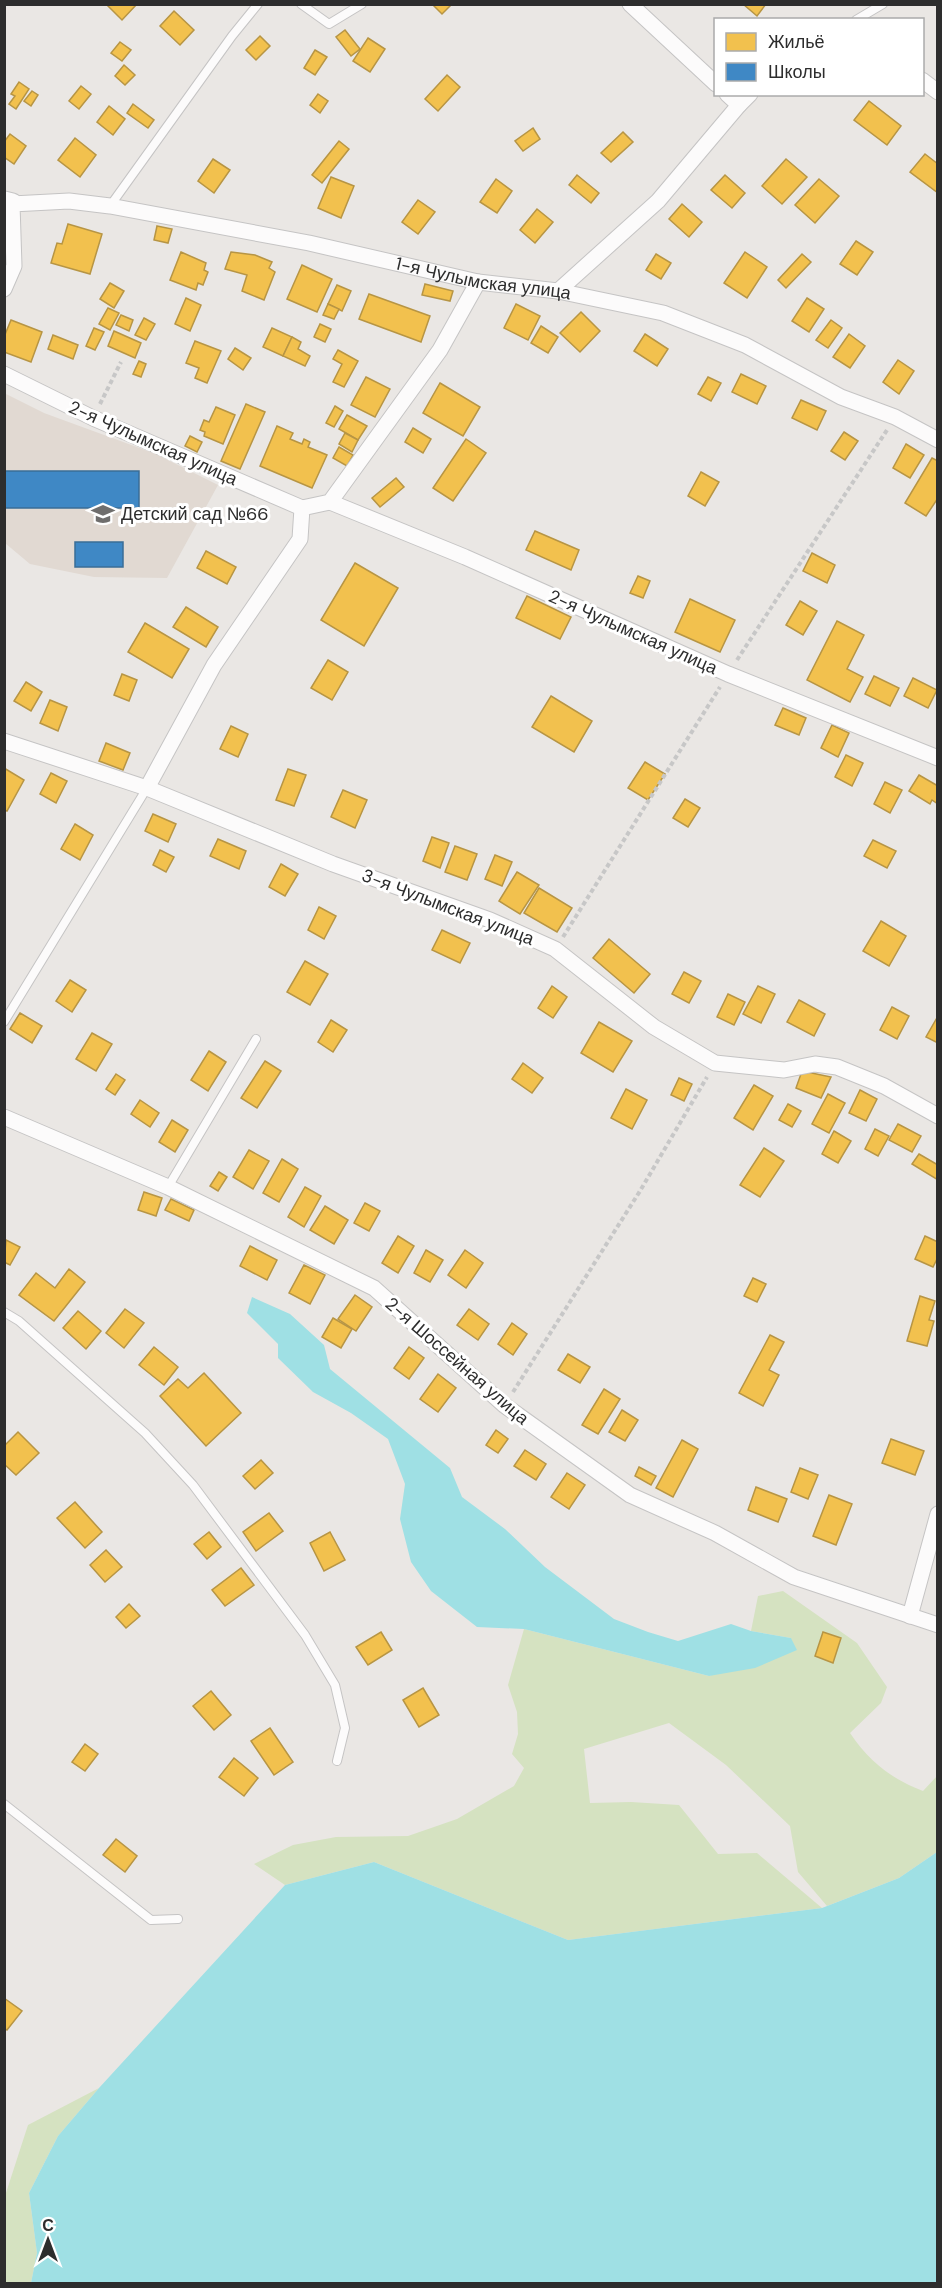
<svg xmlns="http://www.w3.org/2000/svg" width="942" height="2288" viewBox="0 0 942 2288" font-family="'DM Sans',sans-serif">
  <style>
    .education { fill: #e1d9d2 }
    .green { fill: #d5e2c1 }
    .water { fill: #9fe0e4 }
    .homes { fill: #f2c14e; stroke: #b79544; stroke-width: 1.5 }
    .schools { fill: #3f88c5; stroke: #3a6d97; stroke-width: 1.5 }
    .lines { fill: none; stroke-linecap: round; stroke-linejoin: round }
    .lane-casing { stroke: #c5c4c4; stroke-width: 10 }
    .street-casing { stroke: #c5c4c4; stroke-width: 17 }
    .secondary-casing { stroke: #c5c4c4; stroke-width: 23 }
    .path { stroke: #c7c7c7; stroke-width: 4; stroke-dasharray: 4.5 3; stroke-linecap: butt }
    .lane { stroke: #fcfbfb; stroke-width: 8 }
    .street { stroke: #fcfbfb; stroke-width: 15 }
    .secondary { stroke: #fcfbfb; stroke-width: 21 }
    .labels { text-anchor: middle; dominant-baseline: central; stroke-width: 6; stroke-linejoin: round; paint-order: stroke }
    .street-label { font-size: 18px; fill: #2d2d2d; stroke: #fff }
    .poi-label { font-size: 18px; fill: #2d2d2d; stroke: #fff; text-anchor: start }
  </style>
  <rect width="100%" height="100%" fill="#eae7e4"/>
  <path class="education" d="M4 393 44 413 156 454 218 485 167 578 94 577 30 564 5 543Z"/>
  <g class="green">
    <path d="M783 1591 857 1643 887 1687 881 1703 850 1733C869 1761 891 1779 923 1791L937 1776V1852L899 1878 827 1906 798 1872 790 1826 726 1765 669 1723 584 1749 590 1803 631 1802 679 1805 718 1854 757 1853 822 1908 568 1940 374 1862 285 1885 254 1864 293 1845 336 1837 408 1836 434 1827 457 1819 514 1786 524 1768 512 1754 518 1734 517 1712 508 1685 524 1629 709 1676 791 1638 751 1631 758 1596Z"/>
    <path d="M99 2088 58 2136 29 2193 37 2253 31 2283 5 2284V2196L28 2125Z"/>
  </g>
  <g class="water">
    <path d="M252 1297 290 1314 324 1345 330 1369 450 1468 462 1497 505 1529 545 1567 614 1619 648 1632 678 1641 731 1624 751 1631 791 1638 797 1650 755 1668 709 1676 524 1629 477 1627 431 1591 411 1562 400 1519 405 1484 388 1439 351 1413 313 1392 278 1358V1344L247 1313Z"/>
    <path d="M937 1852V2283H31L37 2253 29 2193 58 2136 99 2088 285 1885 374 1862 568 1940 822 1908 899 1878Z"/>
  </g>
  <g class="homes">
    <path d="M106 4H137L122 20Z"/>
    <path d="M432 4H452L442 14Z"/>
    <path d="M743 4H766L757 16Z"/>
    <path d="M174 11 194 30 180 45 160 26Z"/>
    <path d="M345 30 360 49 351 56 336 37Z"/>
    <path d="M260 36 270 46 256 60 246 50Z"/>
    <path d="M368 38 385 49 370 72 353 61Z"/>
    <path d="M120 42 131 50 122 61 111 53Z"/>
    <path d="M315 50 327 57 315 75 304 68Z"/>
    <path d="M124 65 135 75 125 85 115 76Z"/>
    <path d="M447 75 460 87 438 111 425 99Z"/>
    <path d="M19 82 29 89 16 109 9 104 15 96 11 94Z"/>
    <path d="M81 86 91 94 79 109 69 101Z"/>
    <path d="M32 91 38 95 31 106 24 101Z"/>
    <path d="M318 94 328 101 320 113 310 105Z"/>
    <path d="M869 101 901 126 887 145 854 120Z"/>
    <path d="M133 104 154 120 148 128 127 113Z"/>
    <path d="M109 106 125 119 113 135 97 122Z"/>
    <path d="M533 128 540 139 523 151 515 141Z"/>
    <path d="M623 132 633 142 611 162 601 153Z"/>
    <path d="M10 134 26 146 14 164 4 157V142Z"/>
    <path d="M75 138 96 155 80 177 58 160Z"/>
    <path d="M339 141 349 149 322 183 312 175Z"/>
    <path d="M925 154 938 164V193L910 172Z"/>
    <path d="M213 159 230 170 214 193 198 181Z"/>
    <path d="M786 159 807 177 782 204 762 186Z"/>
    <path d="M577 175 599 193 591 203 569 185Z"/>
    <path d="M725 175 745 193 732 208 711 190Z"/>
    <path d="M331 177 354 186 341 218 318 208Z"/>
    <path d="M496 179 512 191 497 213 480 202Z"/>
    <path d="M819 179 839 196 815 223 795 205Z"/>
    <path d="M418 200 435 212 418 234 402 222Z"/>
    <path d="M682 204 702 222 689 237 669 219Z"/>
    <path d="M537 209 553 222 535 243 520 230Z"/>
    <path d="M68 224 102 234 90 274 51 263 57 243 62 244Z"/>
    <path d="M157 226 172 229 168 243 154 240Z"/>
    <path d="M856 241 873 252 857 275 840 264Z"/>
    <path d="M181 252 206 263 204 270 208 272 203 285 198 283 196 290 170 280Z"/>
    <path d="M231 252 255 255 272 262 269 268 275 272 264 300 242 291 247 275 225 269Z"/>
    <path d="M745 252 767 267 747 298 724 283Z"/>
    <path d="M656 254 671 263 661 279 646 270Z"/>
    <path d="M802 254 811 262 786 288 778 280Z"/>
    <path d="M302 265 332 279 317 312 287 299Z"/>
    <path d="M110 283 124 291 114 308 100 299Z"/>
    <path d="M425 284 453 291 450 301 422 295Z"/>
    <path d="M337 285 351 291 342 311 328 304Z"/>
    <path d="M369 294 430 316 421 342 359 319Z"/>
    <path d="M186 298 201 305 190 331 175 324Z"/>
    <path d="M807 298 824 309 809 332 792 321Z"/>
    <path d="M328 304 339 309 334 319 323 315Z"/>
    <path d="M516 304 540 316 528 340 504 328Z"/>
    <path d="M108 308 119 313 110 330 99 324Z"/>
    <path d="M581 312 600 331 580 352 560 333Z"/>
    <path d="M121 315 133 320 129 331 116 325Z"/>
    <path d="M144 318 155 324 146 340 135 335Z"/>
    <path d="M11 320 42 332 31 362 4 352V337Z"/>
    <path d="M831 320 842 328 828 348 816 340Z"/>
    <path d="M320 324 331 329 325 342 314 337Z"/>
    <path d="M541 326 558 337 548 353 531 343Z"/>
    <path d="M94 328 104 332 95 350 86 346Z"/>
    <path d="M272 328 292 337 283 356 263 347Z"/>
    <path d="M114 331 141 343 135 358 108 346Z"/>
    <path d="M645 334 668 349 657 366 634 351Z"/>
    <path d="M849 334 865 346 850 368 833 357Z"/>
    <path d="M53 335 78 345 73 359 48 349Z"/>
    <path d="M292 337 301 342 298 349 310 356 305 366 283 356Z"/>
    <path d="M195 341 221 351 207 383 195 378 199 368 186 363Z"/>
    <path d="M235 348 251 358 243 370 228 359Z"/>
    <path d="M338 350 358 361 344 387 333 382 342 364 333 359Z"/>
    <path d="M898 360 914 371 899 394 883 382Z"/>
    <path d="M139 361 146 364 141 377 133 374Z"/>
    <path d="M741 374 766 386 757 404 732 392Z"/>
    <path d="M366 377 390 389 375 417 351 405Z"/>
    <path d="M708 377 721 383 711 401 698 394Z"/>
    <path d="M440 383 480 407 463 436 423 413Z"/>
    <path d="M801 400 826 411 817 430 792 418Z"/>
    <path d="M246 404 265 412 240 469 221 461Z"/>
    <path d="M335 406 343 411 334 427 326 423Z"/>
    <path d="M216 407 235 415 223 444 204 436 205 432 200 430 204 420 209 422Z"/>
    <path d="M347 415 367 426 358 440 339 429Z"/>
    <path d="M277 426 293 433 290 439 302 444 304 439 310 442 308 447 327 455 312 488 260 466Z"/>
    <path d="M413 428 431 439 423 453 405 442Z"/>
    <path d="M844 432 858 441 845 460 831 451Z"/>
    <path d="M345 433 358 440 352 452 339 444Z"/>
    <path d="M190 436 202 442 197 452 185 446Z"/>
    <path d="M466 439 486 453 453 501 433 488Z"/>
    <path d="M906 444 924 455 910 478 893 468Z"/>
    <path d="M339 447 353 455 347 466 333 458Z"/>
    <path d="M932 458 938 461V498L926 516 905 503Z"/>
    <path d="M701 472 719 482 705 506 688 496Z"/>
    <path d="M396 478 404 487 380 507 372 498Z"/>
    <path d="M535 531 579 550 571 570 526 550Z"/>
    <path d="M206 551 236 567 227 584 197 568Z"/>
    <path d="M812 553 835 565 827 583 803 571Z"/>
    <path d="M355 563 398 588 364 646 321 620Z"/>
    <path d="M638 576 650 581 643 598 630 593Z"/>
    <path d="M527 596 571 617 560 639 516 618Z"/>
    <path d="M690 599 735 620 720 652 675 632Z"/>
    <path d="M800 601 817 611 803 635 786 625Z"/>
    <path d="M186 607 218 627 206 647 173 627Z"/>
    <path d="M837 621 864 635 847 669 863 677 850 702 807 680Z"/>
    <path d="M145 623 189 649 172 678 128 652Z"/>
    <path d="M328 660 348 672 332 700 311 688Z"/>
    <path d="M122 674 137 680 129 701 114 695Z"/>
    <path d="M874 676 899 688 890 706 865 694Z"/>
    <path d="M913 678 937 690 928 708 904 696Z"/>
    <path d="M26 682 42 692 31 711 14 701Z"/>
    <path d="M551 696 592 721 574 752 532 727Z"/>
    <path d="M50 700 67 707 58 731 40 723Z"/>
    <path d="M783 708 806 718 799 735 775 725Z"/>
    <path d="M832 725 849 733 838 757 821 748Z"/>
    <path d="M231 726 248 734 238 757 220 749Z"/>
    <path d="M106 743 130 753 123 770 99 761Z"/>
    <path d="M846 755 863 763 852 786 835 777Z"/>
    <path d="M645 762 665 774 648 800 628 788Z"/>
    <path d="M4 768 24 780 7 811 4 810Z"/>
    <path d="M288 769 306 775 294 806 276 800Z"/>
    <path d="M51 773 67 781 56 803 40 794Z"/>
    <path d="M919 775 938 786V804L932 800 930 804 909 791Z"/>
    <path d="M885 782 902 790 890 813 874 804Z"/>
    <path d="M343 790 367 800 355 828 331 817Z"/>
    <path d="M685 799 700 808 688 827 673 818Z"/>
    <path d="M153 814 176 824 168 842 145 831Z"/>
    <path d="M75 824 93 835 80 860 61 849Z"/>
    <path d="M432 837 449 843 440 868 423 861Z"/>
    <path d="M218 839 246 851 239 869 210 856Z"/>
    <path d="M873 840 896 851 887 868 864 856Z"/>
    <path d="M455 846 477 854 467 880 445 872Z"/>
    <path d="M160 850 174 857 166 872 153 865Z"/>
    <path d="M495 855 512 862 502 886 485 879Z"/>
    <path d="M281 864 298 874 285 896 269 887Z"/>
    <path d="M517 872 539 885 520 914 499 901Z"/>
    <path d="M539 888 572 908 557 932 524 913Z"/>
    <path d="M319 907 336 916 324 939 308 930Z"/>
    <path d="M881 921 906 936 889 966 863 951Z"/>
    <path d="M442 930 470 943 460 963 432 950Z"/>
    <path d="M609 939 650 974 634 993 593 958Z"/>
    <path d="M305 961 328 974 310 1005 287 992Z"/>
    <path d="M684 972 701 981 689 1003 672 994Z"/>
    <path d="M70 980 86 990 72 1012 56 1001Z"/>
    <path d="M552 986 567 997 553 1018 538 1008Z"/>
    <path d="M758 986 775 994 761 1023 743 1014Z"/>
    <path d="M728 994 745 1002 734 1025 717 1017Z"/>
    <path d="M799 1000 825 1014 814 1036 787 1022Z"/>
    <path d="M892 1007 909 1016 897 1039 880 1030Z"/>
    <path d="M20 1013 42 1026 32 1043 10 1029Z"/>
    <path d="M938 1016V1043L926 1037Z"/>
    <path d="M331 1020 347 1030 333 1052 318 1042Z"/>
    <path d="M599 1022 632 1041 613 1072 581 1053Z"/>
    <path d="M92 1033 112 1044 96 1071 76 1059Z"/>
    <path d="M209 1051 226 1062 208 1091 191 1080Z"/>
    <path d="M265 1061 281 1071 257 1108 241 1098Z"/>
    <path d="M523 1063 543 1078 532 1093 512 1079Z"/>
    <path d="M802 1071 831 1077 821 1098 796 1088Z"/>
    <path d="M116 1074 125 1080 115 1095 106 1089Z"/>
    <path d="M679 1078 692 1084 684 1101 671 1095Z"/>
    <path d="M754 1085 773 1096 753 1130 734 1118Z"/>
    <path d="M626 1089 647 1100 632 1129 611 1118Z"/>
    <path d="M860 1090 877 1099 866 1121 849 1113Z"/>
    <path d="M828 1094 845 1103 829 1133 812 1124Z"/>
    <path d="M140 1100 159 1113 150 1127 131 1114Z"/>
    <path d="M788 1104 801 1111 792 1127 779 1120Z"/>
    <path d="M172 1120 188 1130 175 1152 159 1142Z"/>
    <path d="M898 1124 921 1136 912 1152 889 1140Z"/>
    <path d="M875 1129 889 1136 878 1156 865 1149Z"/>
    <path d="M834 1131 851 1141 838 1163 822 1154Z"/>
    <path d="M764 1148 784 1161 760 1197 740 1185Z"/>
    <path d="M249 1150 269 1161 253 1189 233 1177Z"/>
    <path d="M919 1154 938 1165V1180L912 1164Z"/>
    <path d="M282 1159 298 1169 279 1202 263 1193Z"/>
    <path d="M219 1172 227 1177 218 1191 210 1186Z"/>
    <path d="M305 1187 321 1196 304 1227 288 1217Z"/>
    <path d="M144 1192 162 1198 156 1216 138 1210Z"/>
    <path d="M171 1199 194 1210 189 1221 165 1210Z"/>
    <path d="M365 1203 380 1211 369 1231 354 1223Z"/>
    <path d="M325 1206 348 1220 334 1244 310 1230Z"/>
    <path d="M398 1236 414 1246 398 1273 382 1263Z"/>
    <path d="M925 1236 938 1242V1257L933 1267 915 1259Z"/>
    <path d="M6 1240 20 1247 10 1265 4 1262Z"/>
    <path d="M250 1246 277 1260 267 1280 240 1266Z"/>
    <path d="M426 1250 443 1260 430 1282 414 1273Z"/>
    <path d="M465 1250 483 1263 466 1288 448 1275Z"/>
    <path d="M304 1265 325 1275 310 1304 289 1293Z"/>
    <path d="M69 1269 85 1282 54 1321 19 1295 36 1273 55 1288Z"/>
    <path d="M753 1278 766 1284 757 1302 744 1296Z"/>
    <path d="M355 1295 372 1307 356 1331 338 1319Z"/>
    <path d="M920 1296 935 1301 929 1320 934 1321 927 1346 907 1341Z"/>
    <path d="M125 1309 144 1323 124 1348 106 1333Z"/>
    <path d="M469 1309 489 1324 478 1340 457 1325Z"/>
    <path d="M78 1311 101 1331 86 1349 63 1328Z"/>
    <path d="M333 1318 352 1329 341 1348 322 1337Z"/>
    <path d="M512 1323 527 1334 513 1355 498 1344Z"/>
    <path d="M770 1335 784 1342 769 1370 779 1375 763 1406 739 1393Z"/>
    <path d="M154 1347 178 1367 164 1385 139 1365Z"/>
    <path d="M409 1347 424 1358 409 1379 394 1368Z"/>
    <path d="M568 1354 590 1367 580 1383 558 1370Z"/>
    <path d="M204 1373 241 1413 206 1446 160 1396 178 1379 188 1388Z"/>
    <path d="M438 1374 456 1388 438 1412 420 1399Z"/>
    <path d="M604 1389 620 1399 598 1434 582 1425Z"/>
    <path d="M622 1410 638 1420 625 1441 609 1432Z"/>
    <path d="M496 1430 508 1439 498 1453 486 1445Z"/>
    <path d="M18 1432 39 1453 16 1475 4 1464V1446Z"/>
    <path d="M891 1439 924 1451 915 1475 882 1463Z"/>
    <path d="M682 1440 698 1449 673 1497 656 1488Z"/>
    <path d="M525 1450 546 1464 536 1480 514 1466Z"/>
    <path d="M261 1460 273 1473 255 1489 243 1476Z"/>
    <path d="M639 1467 656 1476 651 1485 635 1476Z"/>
    <path d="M800 1468 818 1475 808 1499 791 1492Z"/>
    <path d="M567 1473 585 1485 569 1509 551 1497Z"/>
    <path d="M756 1487 787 1499 778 1522 748 1510Z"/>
    <path d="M829 1495 852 1504 836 1545 813 1536Z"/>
    <path d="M75 1502 102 1532 85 1548 57 1518Z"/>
    <path d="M269 1513 283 1531 256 1551 243 1532Z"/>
    <path d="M209 1532 221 1547 207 1559 194 1544Z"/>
    <path d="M330 1532 345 1560 324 1571 310 1543Z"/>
    <path d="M106 1550 122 1567 105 1582 90 1565Z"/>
    <path d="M241 1568 254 1585 225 1606 212 1590Z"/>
    <path d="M129 1604 140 1616 126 1628 116 1617Z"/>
    <path d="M381 1632 392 1650 368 1665 356 1647Z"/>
    <path d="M823 1632 841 1638 833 1663 815 1656Z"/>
    <path d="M423 1688 439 1715 419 1727 403 1700Z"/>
    <path d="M211 1691 231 1715 214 1730 193 1706Z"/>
    <path d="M270 1728 293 1762 274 1775 251 1741Z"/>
    <path d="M85 1744 98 1754 85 1771 72 1762Z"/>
    <path d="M234 1758 258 1778 244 1796 219 1777Z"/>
    <path d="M116 1839 137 1856 125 1872 103 1855Z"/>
    <path d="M4 1998 22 2011 7 2030 4 2028Z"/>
  </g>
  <g class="schools">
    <rect x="4" y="471" width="135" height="37"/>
    <rect x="75" y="542" width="48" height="25"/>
  </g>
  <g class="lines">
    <g class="lane-casing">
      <g id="lane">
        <path d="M301 4 329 24 362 4"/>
        <path d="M856 20 883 4"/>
        <path d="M110 206 232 36 258 4"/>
        <path d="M4 1022 147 788"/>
        <path d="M168 1187 256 1039"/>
        <path d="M4 1312 19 1321 145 1433 193 1485 305 1635 335 1685 345 1728 337 1761"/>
        <path d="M4 1804 151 1920 178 1919"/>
      </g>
    </g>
    <g class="street-casing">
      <g id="street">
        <path d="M630 4 716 84"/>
        <path d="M922 80 938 92"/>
        <path d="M727 94 739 105 750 94"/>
        <path id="s1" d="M4 289 14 266 12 204 69 201 110 206 309 243 478 282 558 291 663 313 745 345 841 397 895 417 938 440"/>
        <path d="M558 291 658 201 739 105"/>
        <path d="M4 374 93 418 302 508"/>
        <path d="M330 502 465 557 728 674 938 758"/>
        <path d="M4 741 147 788 333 864 490 920 555 949 654 1027 715 1063 784 1070 815 1064 837 1067 884 1086 938 1116"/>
        <path d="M147 788 214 665 300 539 302 508 330 502 440 350 478 282"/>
        <path d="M4 1117 168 1187 374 1288 504 1405 630 1495 715 1533 794 1577 938 1625"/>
        <path d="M910 1616 938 1514"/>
      </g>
    </g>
    <g class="secondary-casing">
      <path id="secondary" d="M4 202 12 204"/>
    </g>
    <g class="path">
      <path d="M100 404 121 362"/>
      <path d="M737 660 887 430"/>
      <path d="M563 937 720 687"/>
      <path d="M513 1392 640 1191 707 1077"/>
    </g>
    <use href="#lane" class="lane"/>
    <use href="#street" class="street"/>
    <use href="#secondary" class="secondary"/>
  </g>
  <defs>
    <g id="school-bare" transform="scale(1.8)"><path d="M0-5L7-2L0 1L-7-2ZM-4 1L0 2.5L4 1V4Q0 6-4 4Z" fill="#6f6e6d" stroke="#fff" stroke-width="2.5" paint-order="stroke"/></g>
  </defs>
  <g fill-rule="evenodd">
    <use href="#school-bare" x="103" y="514"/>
  </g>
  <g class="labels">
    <g class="street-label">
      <text stroke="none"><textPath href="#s1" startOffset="566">1-я Чулымская улица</textPath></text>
      <text transform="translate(153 443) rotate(24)">2-я Чулымская улица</text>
      <text transform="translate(633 632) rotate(24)">2-я Чулымская улица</text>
      <text transform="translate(448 907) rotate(21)">3-я Чулымская улица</text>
      <text transform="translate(457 1361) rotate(41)">2-я Шоссейная улица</text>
    </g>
    <g class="poi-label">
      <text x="121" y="514">Детский сад №66</text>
    </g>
  </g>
  <rect width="942" height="2288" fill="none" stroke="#2d2d2d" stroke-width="12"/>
  <rect x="714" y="18" width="210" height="78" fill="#ffffff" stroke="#ababab" stroke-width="1.5"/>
  <rect x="726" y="33" width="30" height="18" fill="#f2c14e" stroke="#ababab" stroke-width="1.5"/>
  <text x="768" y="48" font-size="18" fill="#2d2d2d">Жильё</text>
  <rect x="726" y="63" width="30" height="18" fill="#3f88c5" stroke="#ababab" stroke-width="1.5"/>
  <text x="768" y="78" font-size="18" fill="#2d2d2d">Школы</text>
  <g transform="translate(48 2240)" stroke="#ffffff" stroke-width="4.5" paint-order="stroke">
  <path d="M0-4.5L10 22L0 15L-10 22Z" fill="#2d2d2d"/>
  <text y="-9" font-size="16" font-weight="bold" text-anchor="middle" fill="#2d2d2d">С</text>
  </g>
</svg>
